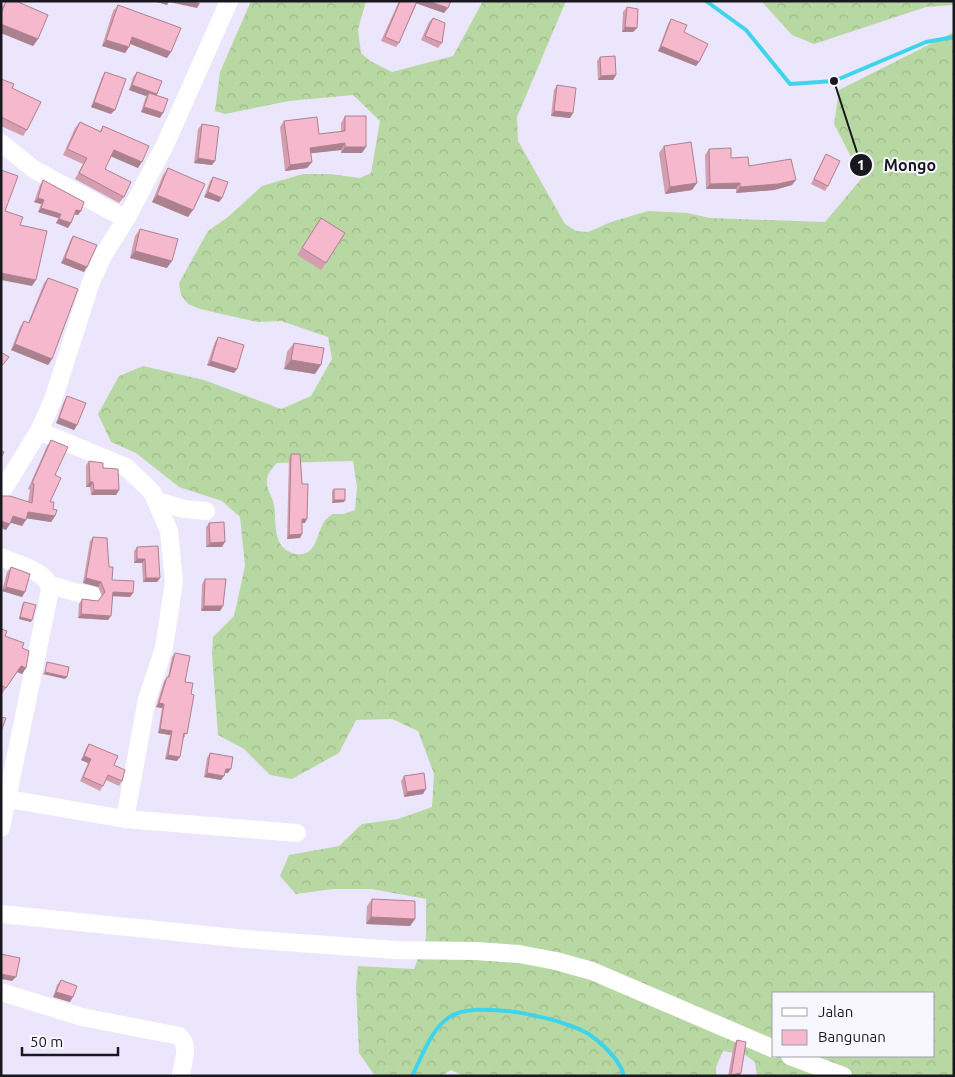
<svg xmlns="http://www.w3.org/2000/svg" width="955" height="1077" viewBox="0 0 955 1077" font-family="Ubuntu,sans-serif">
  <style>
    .forest { fill: url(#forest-crowns); fill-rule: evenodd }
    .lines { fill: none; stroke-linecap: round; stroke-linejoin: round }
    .stream { stroke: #3ed4ec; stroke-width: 4 }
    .minor { stroke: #fff; stroke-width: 18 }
    .wall { fill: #d49eaf }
    .shaded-wall { fill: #ac818f }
    .building { fill: #f6b8cc; stroke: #ac818f }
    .leader { fill: none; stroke: #1a181f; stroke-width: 2 }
    .callout-dot { fill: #1a181f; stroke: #f8f6ff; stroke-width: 2 }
    .mark-label { font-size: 15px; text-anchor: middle; font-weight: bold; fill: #fff }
    .callout-label { font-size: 16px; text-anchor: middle; font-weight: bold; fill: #1a181f; stroke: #f8f6ff; stroke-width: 4; stroke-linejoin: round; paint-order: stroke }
  </style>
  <defs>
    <pattern id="forest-crowns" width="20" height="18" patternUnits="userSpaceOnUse" patternTransform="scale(1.25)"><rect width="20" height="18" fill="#b8d8a3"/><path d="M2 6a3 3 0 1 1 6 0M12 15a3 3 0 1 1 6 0" fill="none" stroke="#9eb98c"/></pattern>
  </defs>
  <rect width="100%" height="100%" fill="#ece6fd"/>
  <g class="forest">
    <path d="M251 1H366L358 30 361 53 370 61 392 72 453 56 483 1H566L517 117 518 141 565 224 576 231 588 232 611 222 648 211 687 213 710 218 825 222 862 178 834 124 839 90 954 32V1076H757L755 1062 745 1055 723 1051 716 1067V1076H464L451 1070 441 1076H375L359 1053 356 986 358 966 414 969 426 938V899L372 889H333L296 894 280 876 289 855 339 846 362 824 398 819 432 807 434 774 418 731 392 719 356 720 339 753 292 779 270 775 244 749 218 735 212 654 213 637 234 616 245 566 240 517 222 501 179 487 136 453 111 442 98 414 119 376 143 366 204 380 281 409 311 396 332 359 328 337 281 321 257 322 200 309 188 304 181 295 179 283 208 231 228 217 262 186 303 174H330L360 178 371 173 380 121 353 95 289 101 225 114 215 111 220 72ZM353 461 357 487 355 510 344 514H332C330 517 325 519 324 522 316 534 317 557 296 554 271 549 277 522 274 505 273 498 267 490 267 483 266 474 272 469 277 463ZM774 993H934V1056H774Z"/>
    <path d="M761 1H954V5L926 7 814 44 792 35Z"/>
  </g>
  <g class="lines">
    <g class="stream">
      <path d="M706 1 746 30 790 84 834 81 926 42 954 37"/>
      <path d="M412 1076C422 1057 430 1031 448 1018 473 998 565 1018 590 1035 604 1045 619 1059 624 1076"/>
    </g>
    <g class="minor">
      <path d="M1 143 35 170 126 219"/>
      <path d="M39 431 126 467 152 492 169 531 174 582 164 648 147 699 125 819"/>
      <path d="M1 493 39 431 53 400 91 282 104 254 126 219 165 145 229 1"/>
      <path d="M157 501 184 509 206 511"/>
      <path d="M1 557C16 564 49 571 50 590L1 828"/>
      <path d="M50 585 75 592 92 595"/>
      <path d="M8 799 125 819 297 833"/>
      <path d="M1 914 245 939 396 950 476 951 519 954 556 961 592 971 774 1049"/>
      <path d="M1 992 82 1017 179 1036C191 1047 182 1062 181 1076"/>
      <path d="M790 1056 843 1076"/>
    </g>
  </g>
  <g class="wall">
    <path d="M6 1H16L38 39 33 46 1 33V9Z"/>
    <path d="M399 1H451L444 13 417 3 399 43 396 47 381 41Z"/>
    <path d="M118 5 167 58 130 44 129 47 125 53 102 46 113 11Z"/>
    <path d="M627 7 637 28 633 32H622L623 12Z"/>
    <path d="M433 18 442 43 438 48 421 40 429 22Z"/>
    <path d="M671 19 684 32 699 62 696 66 658 51 668 24Z"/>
    <path d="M600 57 616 75 613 80H598L597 61Z"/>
    <path d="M105 72 111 114 91 107 102 77Z"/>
    <path d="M137 72 157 94 156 95 160 118 141 112 146 96 129 90 133 77Z"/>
    <path d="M1 79 12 88 27 130 23 136 1 126Z"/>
    <path d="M557 85 573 113 570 118 551 116 554 90Z"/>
    <path d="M345 116 362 153H341V150L311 153 312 162 307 168 285 171 280 127 284 121 319 134 341 132V123Z"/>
    <path d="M80 122 100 131 103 126 138 168 111 156 105 169 124 197 119 203 75 179 83 164 63 155 75 128Z"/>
    <path d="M202 124 212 165 194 163 198 129Z"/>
    <path d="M664 146 692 190 665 194 659 153Z"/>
    <path d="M709 149 731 158 792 185 774 190 736 193V189H706L705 155Z"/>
    <path d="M826 154 828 186 825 191 811 184 823 159Z"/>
    <path d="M168 168 188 217 152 202 163 175Z"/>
    <path d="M213 177 222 198 219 202 204 197 210 181Z"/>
    <path d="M43 180 81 211 78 215 74 214 71 223 68 228 56 223 58 218 38 212 41 204 34 202 40 185Z"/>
    <path d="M321 218 326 263 321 270 297 255Z"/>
    <path d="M140 229 167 268 130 258 135 236Z"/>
    <path d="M73 236 84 272 61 263 70 241Z"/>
    <path d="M48 278 52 359 48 365 11 350 20 327 24 321 28 323 44 283Z"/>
    <path d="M218 337 237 369 234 373 207 365 215 342Z"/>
    <path d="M294 343 315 374 284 369 287 352Z"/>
    <path d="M67 396 77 425 74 430 56 423 64 401Z"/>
    <path d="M51 440 55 475 50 502 55 516 51 522 26 518 22 526 10 522 6 530 1 528 28 502 30 490 28 489 47 446Z"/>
    <path d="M291 454 302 484 305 523H302L300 538 287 539 289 458Z"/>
    <path d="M89 461 103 468 119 490 116 495H91L90 487H86V465Z"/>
    <path d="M334 489 345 500 344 502 332 503V491Z"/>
    <path d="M209 523 222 547H206V527Z"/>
    <path d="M93 537 109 567 112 580 133 593 130 597 113 596 108 620 78 618 79 604 82 599 98 601 102 596 98 587 83 583 90 541Z"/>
    <path d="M137 547 160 578 157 582H143L142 563H134V551Z"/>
    <path d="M11 567 25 592 22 597 2 591 7 572Z"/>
    <path d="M205 579 223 606 220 611H201L202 584Z"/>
    <path d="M24 602 31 622 19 619 22 605Z"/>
    <path d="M1 629 5 636 22 648 26 668 22 674 17 672 2 694Z"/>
    <path d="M175 653 185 682V737H184L177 761 165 759 170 735 158 733 162 708 156 707 164 681 168 677 172 657Z"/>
    <path d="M89 744 114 765 122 781 119 786 106 780 100 791 80 781 88 763 81 760 86 748Z"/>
    <path d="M210 753 228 773H225L221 780 204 777 207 758Z"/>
    <path d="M404 776 423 794 404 797 401 781Z"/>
    <path d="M372 899 415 919 410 926 366 924 367 906Z"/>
    <path d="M61 980 70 1002 53 997 57 985Z"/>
    <path d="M737 1040 741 1073 739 1076H728L734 1044Z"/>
  </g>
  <g class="shaded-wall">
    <path d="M153 1H192L200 3 197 8 169 2 167 5Z"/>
    <path d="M416 1H428L448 8 444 13 415 3Z"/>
    <path d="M1 24 38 39 33 46 1 33Z"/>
    <path d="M625 27 637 28 633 32H622Z"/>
    <path d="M132 37 171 52 167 58 128 43Z"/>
    <path d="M106 40 129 47 125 53 102 46Z"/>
    <path d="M661 46 699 62 696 66 658 51Z"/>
    <path d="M616 75 613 80H598L601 76Z"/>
    <path d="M132 85 157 94 154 99 149 93 146 96 129 90Z"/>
    <path d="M94 102 115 110 111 114 91 107Z"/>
    <path d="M144 107 163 113 160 118 141 112Z"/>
    <path d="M554 111 573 113 570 118 551 116Z"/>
    <path d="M345 143 341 150 305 154 310 148Z"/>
    <path d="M345 147H366L362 153H341Z"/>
    <path d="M114 150 142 162 138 168 110 156Z"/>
    <path d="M198 158 215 161 212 165 194 163Z"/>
    <path d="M312 162 307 168 285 171 290 165Z"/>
    <path d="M796 180 792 185 774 190 736 193 740 187Z"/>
    <path d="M697 183 692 190 665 194 670 187Z"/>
    <path d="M740 183 736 189H706L710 184Z"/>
    <path d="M208 192 222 198 219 202 204 197Z"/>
    <path d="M157 195 193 210 188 217 152 202Z"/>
    <path d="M38 198 44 200 41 204 34 202Z"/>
    <path d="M41 208 61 214 58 218 38 212Z"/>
    <path d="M76 210 81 211 78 215 73 214Z"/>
    <path d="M59 219 71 223 68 228 56 223Z"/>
    <path d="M135 251 172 261 167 268 130 258Z"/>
    <path d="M65 258 87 267 84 272 61 263Z"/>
    <path d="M1 273 36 280 32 286 1 280Z"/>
    <path d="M15 344 52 359 48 365 11 350Z"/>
    <path d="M291 360 321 365 315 374 284 369Z"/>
    <path d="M211 361 237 369 234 373 207 365Z"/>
    <path d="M59 418 77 425 74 430 56 423Z"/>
    <path d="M90 482H93L90 487H86Z"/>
    <path d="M94 490H119L116 495H91Z"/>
    <path d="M334 500H345L344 502 332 503Z"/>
    <path d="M28 512 55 516 51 522 24 518Z"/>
    <path d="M13 516 26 520 22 526 8 522Z"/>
    <path d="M302 519H307L305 523H299Z"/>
    <path d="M1 521 10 524 6 530 1 528Z"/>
    <path d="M302 534 300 538 287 539 289 535Z"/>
    <path d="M225 542 222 547H206L210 543Z"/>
    <path d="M137 559H145L142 563H134Z"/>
    <path d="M86 578 101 582 98 587 83 583Z"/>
    <path d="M146 578H160L157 582H143Z"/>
    <path d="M6 587 25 592 22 597 2 591Z"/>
    <path d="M113 592 133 593 130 597 110 596Z"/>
    <path d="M204 606H223L220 611H201Z"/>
    <path d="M81 614 111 616 108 620 78 618Z"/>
    <path d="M20 617 32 620 31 622 19 619Z"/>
    <path d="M21 666 26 668 22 674 17 672Z"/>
    <path d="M45 672 67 677 65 679 43 674Z"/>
    <path d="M159 703 164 704 162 708 156 707Z"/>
    <path d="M160 729 172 731 170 735 158 733Z"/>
    <path d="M168 755 180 757 177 761 165 759Z"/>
    <path d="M84 756 91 759 88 763 81 760Z"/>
    <path d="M226 769H231L228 773H223Z"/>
    <path d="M207 773 224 776 221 780 204 777Z"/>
    <path d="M426 789 423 794 404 797 407 792Z"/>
    <path d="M371 917 415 919 410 926 366 924Z"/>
    <path d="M1 974 16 977 12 981 1 979Z"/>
    <path d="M56 992 73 997 70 1002 53 997Z"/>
    <path d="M741 1073 739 1076H730L731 1075Z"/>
  </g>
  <g class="building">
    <path d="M6 1H16L48 15 38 39 1 24V14Z"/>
    <path d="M400 1H417L399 43 385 37Z"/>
    <path d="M428 1H451L448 8Z"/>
    <path d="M118 5 181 28 171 52 132 37 129 47 106 40Z"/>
    <path d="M627 7 638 9 637 28 625 27Z"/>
    <path d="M433 18 445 23 442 43 425 36Z"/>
    <path d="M671 19 687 25 684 32 708 44 699 62 661 46Z"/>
    <path d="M615 56 616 75 601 76 600 57Z"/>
    <path d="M105 72 126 79 115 110 94 102Z"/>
    <path d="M137 72 162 81 157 94 132 85Z"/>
    <path d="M1 79 14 84 12 88 41 102 27 130 1 117Z"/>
    <path d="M557 85 576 88 573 113 554 111Z"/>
    <path d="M149 93 168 99 163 113 144 107Z"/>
    <path d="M345 116H366V147H345V143L310 148 312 162 290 165 284 121 317 117 319 134 345 131Z"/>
    <path d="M80 122 101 132 103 126 149 146 142 162 114 150 105 169 131 182 124 197 79 173 87 158 67 149Z"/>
    <path d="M202 124 219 127 215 161 198 158Z"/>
    <path d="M691 142 697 183 670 187 664 146Z"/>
    <path d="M731 148V158L748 157 749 166 791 159 796 180 778 184 740 187V183L710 184 709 149Z"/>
    <path d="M826 154 840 161 828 186 814 179Z"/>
    <path d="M168 168 205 184 193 210 157 195Z"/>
    <path d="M1 170 18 176 5 211 23 217 20 225 47 231 36 280 1 273Z"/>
    <path d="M213 177 228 182 222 198 208 192Z"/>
    <path d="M43 180 84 202 81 211 76 210 71 223 59 219 61 214 41 208 44 200 38 198Z"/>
    <path d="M321 218 345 233 326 263 302 248Z"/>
    <path d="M140 229 178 239 172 261 135 251Z"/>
    <path d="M73 236 97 245 87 267 65 258Z"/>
    <path d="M48 278 78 289 52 359 15 344 24 321 29 323Z"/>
    <path d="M218 337 244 345 237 369 211 361Z"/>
    <path d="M294 343 324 348 321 365 291 360Z"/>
    <path d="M1 352 9 357 1 367Z"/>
    <path d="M67 396 86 403 77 425 59 418Z"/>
    <path d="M51 440 68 447 55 475 61 478 50 502H54L53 509 57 510 55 516 28 512 26 520 13 516 10 524 1 521V496H10L32 503 34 484 32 483Z"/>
    <path d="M1 451 4 452 1 458Z"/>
    <path d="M291 454H300L302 484H308L307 519H302V534L289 535Z"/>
    <path d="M89 461 103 463V468L118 469 119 490H94L93 482H90Z"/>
    <rect x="334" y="489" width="11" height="11"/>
    <path d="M224 522 225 542 210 543 209 523Z"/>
    <path d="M93 537 107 538 109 567H113L112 580 134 581 133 593 113 592 111 616 81 614 82 599 98 601 105 592 101 582 86 578Z"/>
    <path d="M158 546 160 578H146L145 559H137V547Z"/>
    <path d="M11 567 30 574 25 592 6 587Z"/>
    <path d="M205 579H226L223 606H204Z"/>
    <path d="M24 602 36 605 32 620 20 617Z"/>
    <path d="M1 629 7 631 5 636 24 643 22 648 29 651 26 668 21 666 6 688 1 685Z"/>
    <path d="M175 653 190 656 185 682 193 683 191 694 194 695 187 734 184 733 180 757 168 755 172 731 160 729 164 704 159 703 167 677H169Z"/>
    <path d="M47 662 69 667 67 677 45 672Z"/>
    <path d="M1 717 6 718 1 732Z"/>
    <path d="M89 744 118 756 114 765 125 770 122 781 108 775 103 786 83 777 91 759 84 756Z"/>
    <path d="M210 753 233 757 231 769H226L224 776 207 773Z"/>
    <path d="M424 773 426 789 407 792 404 776Z"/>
    <path d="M372 899 415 901V919L371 917Z"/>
    <path d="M1 954 20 958 16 977 1 974Z"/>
    <path d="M61 980 77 986 73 997 56 992Z"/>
    <path d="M737 1040 746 1042 741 1073 731 1075Z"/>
  </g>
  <path class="leader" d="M834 81L861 165"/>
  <g class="callout-dot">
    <circle cx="834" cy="81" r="5"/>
    <circle cx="861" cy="165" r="12"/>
  </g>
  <g class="mark-label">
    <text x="861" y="170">1</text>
  </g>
  <g class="callout-label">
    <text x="910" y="171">Mongo</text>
  </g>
  <rect width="955" height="1077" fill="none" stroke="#1a181f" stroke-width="5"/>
  <rect x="772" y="992" width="162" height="65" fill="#f8f6ff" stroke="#9f9da5"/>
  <rect x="782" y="1008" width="25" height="8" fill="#ffffff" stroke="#9f9da5"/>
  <text x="818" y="1017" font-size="15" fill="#1a181f">Jalan</text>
  <rect x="782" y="1030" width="25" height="15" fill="#f6b8cc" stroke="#9f9da5"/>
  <text x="818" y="1042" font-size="15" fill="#1a181f">Bangunan</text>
  <path d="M22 1047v8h96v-8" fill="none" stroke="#1a181f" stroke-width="2.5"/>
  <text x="30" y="1047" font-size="15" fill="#1a181f" stroke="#f8f6ff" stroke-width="4" paint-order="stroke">50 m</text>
</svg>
